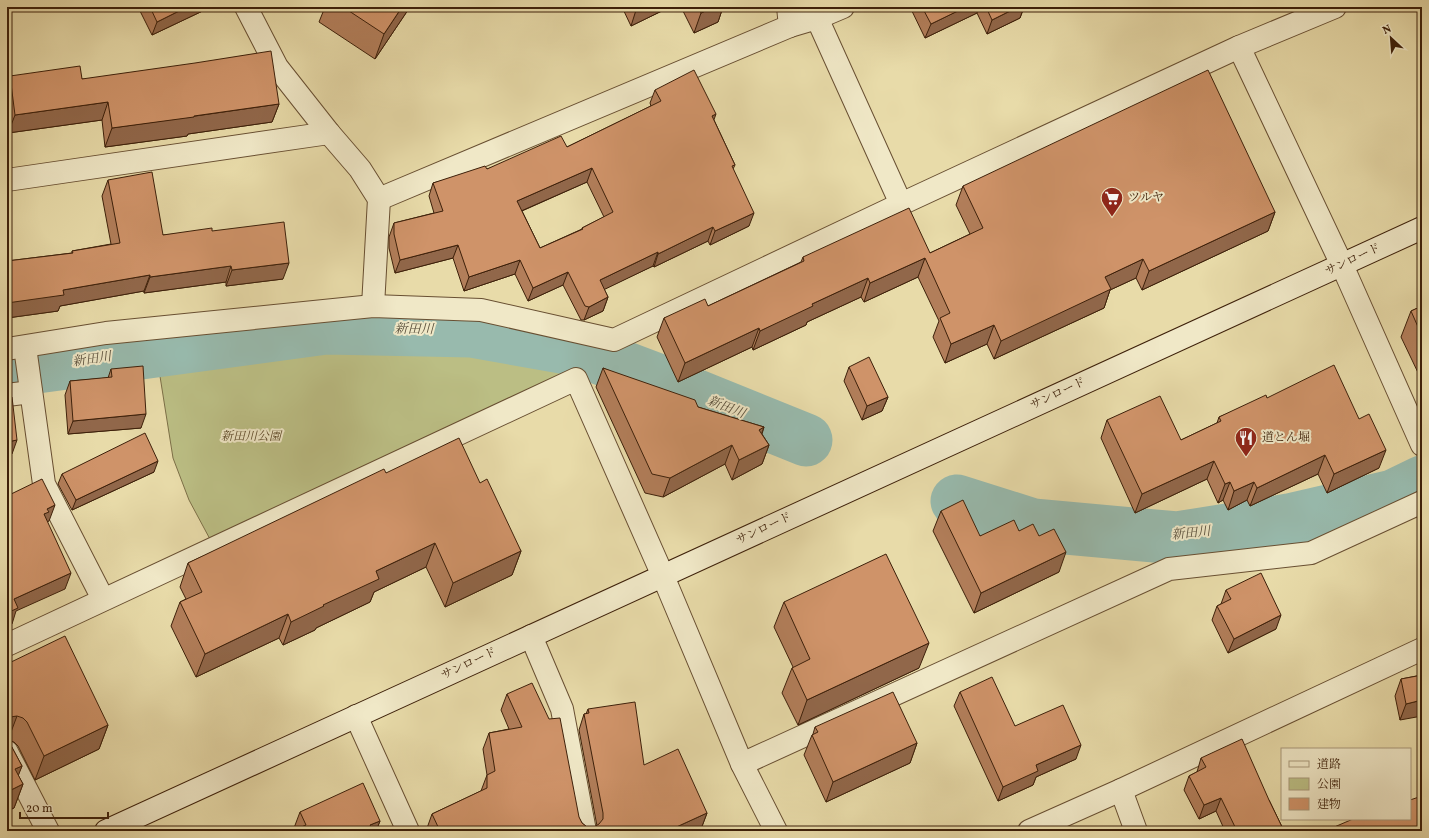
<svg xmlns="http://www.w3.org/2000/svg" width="1429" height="838" viewBox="0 0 1429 838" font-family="Vollkorn,'Noto Serif JP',serif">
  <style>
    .green { fill: #bbbe84; stroke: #7c6f47 }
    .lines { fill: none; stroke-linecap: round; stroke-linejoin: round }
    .river { stroke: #98baad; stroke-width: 53 }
    .street-casing { stroke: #684f32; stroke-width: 24 }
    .secondary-casing { stroke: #3d200a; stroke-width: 24 }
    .street { stroke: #f0e8c7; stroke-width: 22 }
    .secondary { stroke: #f0e8c7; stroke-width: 22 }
    .wall { fill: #b27e5a; stroke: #3d200a; fill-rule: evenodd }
    .shaded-wall { fill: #91674a; stroke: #3d200a }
    .building { fill: #cf9369; stroke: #3d200a; fill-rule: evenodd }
    .labels { text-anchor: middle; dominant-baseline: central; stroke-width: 4; stroke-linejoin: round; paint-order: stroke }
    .poi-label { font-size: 12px; fill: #3d200a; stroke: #f0e8c7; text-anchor: start }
    .street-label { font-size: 12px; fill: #3d200a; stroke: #f0e8c7 }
    .park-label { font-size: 12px; font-style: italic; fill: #5c4828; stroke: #f0e8c7 }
    .water-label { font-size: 13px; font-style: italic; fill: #584e3b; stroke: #f0e8c7 }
  </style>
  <rect width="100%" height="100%" fill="#e8dba9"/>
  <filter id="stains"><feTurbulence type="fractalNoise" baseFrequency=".005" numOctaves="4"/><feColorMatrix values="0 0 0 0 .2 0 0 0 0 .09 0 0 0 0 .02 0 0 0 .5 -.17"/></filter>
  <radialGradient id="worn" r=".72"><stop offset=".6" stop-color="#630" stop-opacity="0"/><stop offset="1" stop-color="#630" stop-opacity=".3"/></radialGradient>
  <path class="green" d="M450 348 582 371 211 541 189 500 173 458 159 370 311 351Z"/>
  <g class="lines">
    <g class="river">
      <path d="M7 371 326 328 471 331 578 350 655 379 806 440"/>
      <path d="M957 501 1033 525 1177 538 1289 520 1393 496 1422 482"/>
    </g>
    <g class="street-casing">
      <g id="street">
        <path d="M246 7 277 67 329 133 360 169 379 199 373 306"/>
        <path d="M788 7 790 26"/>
        <path d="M817 18 901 204"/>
        <path d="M1239 47 1342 265 1422 445"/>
        <path d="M7 180 329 133"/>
        <path d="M379 199 790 26 817 18 843 7"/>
        <path d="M25 347 44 484 103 599"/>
        <path d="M7 349 106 333 373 306 481 310 614 340 901 204 1239 47 1335 7"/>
        <path d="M7 395 31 392"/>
        <path d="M531 636 562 709 585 831"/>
        <path d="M7 645 576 379 663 576 742 764 776 831"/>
        <path d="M356 716 408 831"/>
        <path d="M7 752 48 831"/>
        <path d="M742 764 1169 569 1311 553 1422 502"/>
        <path d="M1121 790 1136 831"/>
        <path d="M1029 831 1121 790 1422 649"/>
      </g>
    </g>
    <g class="secondary-casing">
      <path id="secondary" d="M106 831 1422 228"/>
    </g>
    <use href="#street" class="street"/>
    <use href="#secondary" class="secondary"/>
  </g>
  <g class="wall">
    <path d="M138 7H211L152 35Z"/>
    <path d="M325 7H410L375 59 319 22Z"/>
    <path d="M622 7H670L631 26Z"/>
    <path d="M681 7H723L718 22 694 33Z"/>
    <path d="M910 7H1024L1020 18 987 34 977 13 925 38Z"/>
    <path d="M10 76 82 79 279 104 272 122 188 134 187 136 105 147 102 120 8 133 7 126V83Z"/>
    <path d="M655 90 714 120 735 165 733 169 749 226 710 245 708 241 654 267 653 266 604 289 608 297 603 311 584 320H581L563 285 528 301 515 274 464 291 453 258 395 273 389 248V237L394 223 434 213 429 196 433 183 487 169 567 147 651 106 650 103ZM587 182 604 217 582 228V229L540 248 522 211Z"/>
    <path d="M108 180 163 235 212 231 283 279 226 286V282L144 293V291L60 306 58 311 7 318V261L72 253V251L111 244 102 196Z"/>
    <path d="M963 186 1275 212 1268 231 1142 290 1136 278 1110 290 1104 308 994 359 987 344 945 363 933 337 939 321 918 277 864 302 861 297 807 322 806 325 753 350 752 347 678 382 657 337 664 318 708 306 801 262 803 257 930 253 970 234 956 205Z"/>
    <path d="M1422 306V381L1401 337 1411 311Z"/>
    <path d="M849 367 888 397 882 411 862 420 844 381Z"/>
    <path d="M603 368 698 407 764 427 762 434 769 445 762 464 732 480 725 464 663 497 645 493 596 387Z"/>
    <path d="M111 369 141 428 68 434 65 395 70 381 108 378Z"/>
    <path d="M1267 398 1379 468 1327 493 1318 474 1250 506 1247 500 1228 510 1223 500 1218 503 1207 479 1135 513 1101 438 1107 420 1181 440 1217 423 1219 417Z"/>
    <path d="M154 472 72 510 58 484 62 474Z"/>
    <path d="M386 473 480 483 521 551 512 575 445 607 426 567 374 592 370 602 316 628 315 630 283 645 279 638 196 677 171 626 180 602 186 599 180 587 188 563Z"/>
    <path d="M941 511 980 536 1019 531 1039 536 1059 572 974 613 933 531Z"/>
    <path d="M1226 590 1276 629 1228 653 1212 620 1217 606 1221 604Z"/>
    <path d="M784 602 919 668 798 725 782 693 792 668 793 667 774 627Z"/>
    <path d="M7 664 108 725 99 749 35 780 18 746 14 742 8 740 22 766 18 775 23 784 14 808 7 811Z"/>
    <path d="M1422 675 1400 720 1395 696 1401 679Z"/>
    <path d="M960 692 1015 726 1076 759 1036 777 1033 785 998 801 954 706Z"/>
    <path d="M507 694 582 823 587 827H594L597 826 579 730 584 714H586L588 709 644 765 707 813 701 829 697 831H426L432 814 481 791 487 775 483 749 489 733 509 729 501 710Z"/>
    <path d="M815 727 917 743 910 763 826 802 804 755 812 735 813 734Z"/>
    <path d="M1201 758 1269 800 1284 831H1225L1216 811 1199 819 1184 790 1189 776 1197 772Z"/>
    <path d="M300 812 380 821 376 831H292L295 830 294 828Z"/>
  </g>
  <g class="shaded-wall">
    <path d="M187 7H211L152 35 157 22Z"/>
    <path d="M402 7H410L375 59 384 34Z"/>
    <path d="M637 7H670L631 26Z"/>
    <path d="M714 7H723L718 22 694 33 701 13Z"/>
    <path d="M966 7H979L977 13 925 38 931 24Z"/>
    <path d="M1018 7H1024L1020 18 987 34 992 20Z"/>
    <path d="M108 102 102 120 8 133 15 115Z"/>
    <path d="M279 104 272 122 188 134 187 136 105 147 112 128Z"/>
    <path d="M716 114 711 128 712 116Z"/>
    <path d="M592 168 587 182 512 215 517 201Z"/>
    <path d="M1275 212 1268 231 1142 290 1149 271Z"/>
    <path d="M754 213 749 226 710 245 715 231Z"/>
    <path d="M713 227 708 241 654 267 658 254Z"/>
    <path d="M458 245 453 258 395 273 400 260Z"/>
    <path d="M658 252 653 266 595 294 600 280Z"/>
    <path d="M925 258 918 277 864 302 870 283Z"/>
    <path d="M1143 259 1136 278 1110 290 1104 308 994 359 1001 341 1105 277Z"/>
    <path d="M520 260 515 274 464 291 469 277Z"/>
    <path d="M289 263 283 279 226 286 232 270Z"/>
    <path d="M231 266 226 282 144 293 150 277Z"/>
    <path d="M568 272 563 285 528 301 533 288Z"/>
    <path d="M150 275 144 291 60 306 58 311 7 318V303L63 290Z"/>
    <path d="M868 278 861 297 807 322 806 325 753 350 760 331 812 304Z"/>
    <path d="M608 297 603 311 584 320 589 307Z"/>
    <path d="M994 325 987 344 945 363 951 344Z"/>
    <path d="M759 328 752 347 678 382 685 363Z"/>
    <path d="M888 397 882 411 862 420 867 406Z"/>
    <path d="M146 414 141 428 68 434 73 421Z"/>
    <path d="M764 427 757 446 759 430Z"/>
    <path d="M17 440 12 454 7 455V442Z"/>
    <path d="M732 445 725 464 663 497 670 478Z"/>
    <path d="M769 445 762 464 732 480 739 460Z"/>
    <path d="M1386 450 1379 468 1327 493 1334 474Z"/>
    <path d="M1325 455 1318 474 1250 506 1257 488Z"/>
    <path d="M158 461 154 472 72 510 76 500Z"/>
    <path d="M1214 461 1207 479 1135 513 1142 494Z"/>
    <path d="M1230 482 1223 500 1218 503 1225 484Z"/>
    <path d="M1254 482 1247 500 1228 510 1234 491Z"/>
    <path d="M55 505 49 521 44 524V514L47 509Z"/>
    <path d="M435 543 426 567 374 592 370 602 316 628 315 630 283 645 291 622 376 571Z"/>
    <path d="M521 551 512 575 445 607 453 583Z"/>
    <path d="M1066 552 1059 572 974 613 981 593Z"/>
    <path d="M71 573 65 589 16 611 12 624 7 626V613L14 599Z"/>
    <path d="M288 614 279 638 196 677 205 654Z"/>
    <path d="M1281 615 1276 629 1228 653 1234 639Z"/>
    <path d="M929 643 919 668 798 725 807 700Z"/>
    <path d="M1422 700V716L1400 720 1406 704Z"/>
    <path d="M17 716 8 740H7V720L10 717Z"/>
    <path d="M108 725 99 749 35 780 44 756Z"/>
    <path d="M917 743 910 763 826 802 833 782Z"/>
    <path d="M1081 745 1076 759 1036 777 1033 785 998 801 1003 787 1036 765Z"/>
    <path d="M22 766 13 789 23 784 14 808 7 811V792L15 769Z"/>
    <path d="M1221 798 1216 811 1199 819 1204 805Z"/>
    <path d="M707 813 701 829 697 831H672V829Z"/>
    <path d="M380 821 376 831H368L370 825Z"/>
  </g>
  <g class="building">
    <path d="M150 7H187L157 22Z"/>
    <path d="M343 7H402L384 34Z"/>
    <path d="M698 7H714L701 13Z"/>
    <path d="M922 7H966L931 24Z"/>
    <path d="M986 7H1018L992 20Z"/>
    <path d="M271 51 279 104 194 116V117L112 128 108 102 15 115 10 76 80 66 82 79 195 63Z"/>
    <path d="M694 70 716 114 712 116 735 165 732 166 754 213 715 231 713 227 658 254V252L600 280 608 297 589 307 585 306 568 272 533 288 520 260 469 277 458 245 400 260 394 234V223L443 211 433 183 485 166 487 169 561 136 567 147 661 101 655 90ZM592 168 613 212 582 228 583 229 540 248 517 201Z"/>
    <path d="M1208 70 1275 212 1149 271 1143 259 1105 277 1111 289 1001 341 994 325 951 344 940 318 950 313 925 258 870 283 868 278 812 304 813 306 760 331 759 328 685 363 664 318 705 299 708 306 804 261 803 257 909 208 930 253 983 228 963 186Z"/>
    <path d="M152 172 163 235 212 228V231L284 222 289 263 232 270 231 266 150 277V275L63 290 64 295 7 303V261L73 253 72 251 120 243 108 180Z"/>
    <path d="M1422 306V336L1411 311Z"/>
    <path d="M869 357 888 397 867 406 849 367Z"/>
    <path d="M1334 365 1359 419 1369 414 1386 450 1334 474 1325 455 1257 488 1254 482 1234 491 1230 482 1225 484 1214 461 1142 494 1107 420 1160 396 1181 440 1221 421 1219 417 1266 395 1267 398Z"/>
    <path d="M143 366 146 414 73 421 70 381 112 377 111 369Z"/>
    <path d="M603 368 695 400 698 407 764 427 759 430 769 445 739 460 732 445 670 478 652 474Z"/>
    <path d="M12 397 17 440 7 442V398Z"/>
    <path d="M145 433 158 461 76 500 62 474Z"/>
    <path d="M459 438 480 483 487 479 521 551 453 583 435 543 376 571 379 579 323 605 324 606 291 622 288 614 205 654 180 602 202 592 188 563 384 469 386 473Z"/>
    <path d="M42 479 55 505 47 509 49 512 44 514 71 573 14 599 18 608 7 613V496Z"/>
    <path d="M963 500 980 536 1014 520 1019 531 1033 524 1039 536 1054 529 1066 552 981 593 941 511Z"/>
    <path d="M886 554 929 643 807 700 792 668 810 659 784 602Z"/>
    <path d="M1261 573 1281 615 1234 639 1217 606 1231 599 1226 590Z"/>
    <path d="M65 636 108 725 44 756 27 722 23 718 17 716 10 717 7 720V664Z"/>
    <path d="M1422 675V700L1406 704 1401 679Z"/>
    <path d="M992 677 1015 726 1063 705 1081 745 1036 765 1038 771 1003 787 960 692Z"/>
    <path d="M532 683 549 719 560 718 579 817 582 823 587 827H594L599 824 603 819V813L584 714 589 713 588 709 635 702 644 765 678 749 707 813 672 829V831H440L432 814 487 788V775L495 771 489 733 522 727 507 694Z"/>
    <path d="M893 692 917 743 833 782 812 735 818 732 815 727Z"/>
    <path d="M7 738 22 766 15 769 23 784 7 792Z"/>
    <path d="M1242 739 1269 800 1284 831H1237L1221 798 1204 805 1189 776 1206 767 1201 758Z"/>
    <path d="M363 783 380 821 370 825 373 831H292L306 825 300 812Z"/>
    <path d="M1422 796V831H1325L1353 819H1410V800Z"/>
  </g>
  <defs>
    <g id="supermarket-pin" transform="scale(1.15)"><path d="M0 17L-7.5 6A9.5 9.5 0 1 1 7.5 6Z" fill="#8f2418" stroke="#f0e8c7"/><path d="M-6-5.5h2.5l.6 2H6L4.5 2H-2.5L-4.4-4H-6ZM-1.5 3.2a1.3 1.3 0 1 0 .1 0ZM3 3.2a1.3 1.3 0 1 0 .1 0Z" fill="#fff"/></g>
    <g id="restaurant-pin" transform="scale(1.15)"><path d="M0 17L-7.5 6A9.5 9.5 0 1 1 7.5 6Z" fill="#8f2418" stroke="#f0e8c7"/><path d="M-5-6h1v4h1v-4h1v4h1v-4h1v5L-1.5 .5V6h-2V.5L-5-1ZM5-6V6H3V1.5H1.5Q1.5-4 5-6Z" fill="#fff"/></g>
  </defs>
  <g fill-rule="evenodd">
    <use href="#supermarket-pin" x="1112" y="198"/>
    <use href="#restaurant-pin" x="1246" y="438"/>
  </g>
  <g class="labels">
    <g class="poi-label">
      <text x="1128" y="198">ツルヤ</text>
      <text x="1262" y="438">道とん堀</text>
    </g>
    <g class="street-label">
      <text transform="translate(1353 260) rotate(-25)">サンロード</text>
      <text transform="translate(1058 394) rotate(-25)">サンロード</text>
      <text transform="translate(764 529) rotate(-25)">サンロード</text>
      <text transform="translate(469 664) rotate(-25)">サンロード</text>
    </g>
    <g class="park-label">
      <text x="251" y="437">新田川公園</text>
    </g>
    <g class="water-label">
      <text transform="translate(414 330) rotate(1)">新田川</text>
      <text transform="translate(92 360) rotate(-8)">新田川</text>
      <text transform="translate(726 408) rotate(21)">新田川</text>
      <text transform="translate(1191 534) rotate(-6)">新田川</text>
    </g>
  </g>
  <rect width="1429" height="838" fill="none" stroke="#e8dba9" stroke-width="24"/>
  <rect x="8" y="8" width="1413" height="822" fill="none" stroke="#3d200a" stroke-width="2"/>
  <rect x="12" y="12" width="1405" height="814" fill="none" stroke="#3d200a"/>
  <rect x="1281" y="748" width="130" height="72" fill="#f0e8c7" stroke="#a8987b"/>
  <rect x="1289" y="761" width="20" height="6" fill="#f0e8c7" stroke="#a8987b"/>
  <text x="1317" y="768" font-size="12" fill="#3d200a">道路</text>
  <rect x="1289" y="778" width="20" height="12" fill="#bbbe84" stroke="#a8987b"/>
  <text x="1317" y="788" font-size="12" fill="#3d200a">公園</text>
  <rect x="1289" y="798" width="20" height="12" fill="#cf9369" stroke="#a8987b"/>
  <text x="1317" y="808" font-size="12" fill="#3d200a">建物</text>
  <g transform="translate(1391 38) rotate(334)" stroke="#f0e8c7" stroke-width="3" paint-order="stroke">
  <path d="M0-3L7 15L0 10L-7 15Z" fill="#3d200a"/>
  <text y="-6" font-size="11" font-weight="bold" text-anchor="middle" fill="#3d200a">N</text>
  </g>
  <path d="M20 812v6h88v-6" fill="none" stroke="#3d200a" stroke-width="2"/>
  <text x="26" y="812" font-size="12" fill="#3d200a" stroke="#f0e8c7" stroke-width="3" paint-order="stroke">20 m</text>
  <rect width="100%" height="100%" filter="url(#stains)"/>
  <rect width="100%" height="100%" fill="url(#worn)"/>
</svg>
